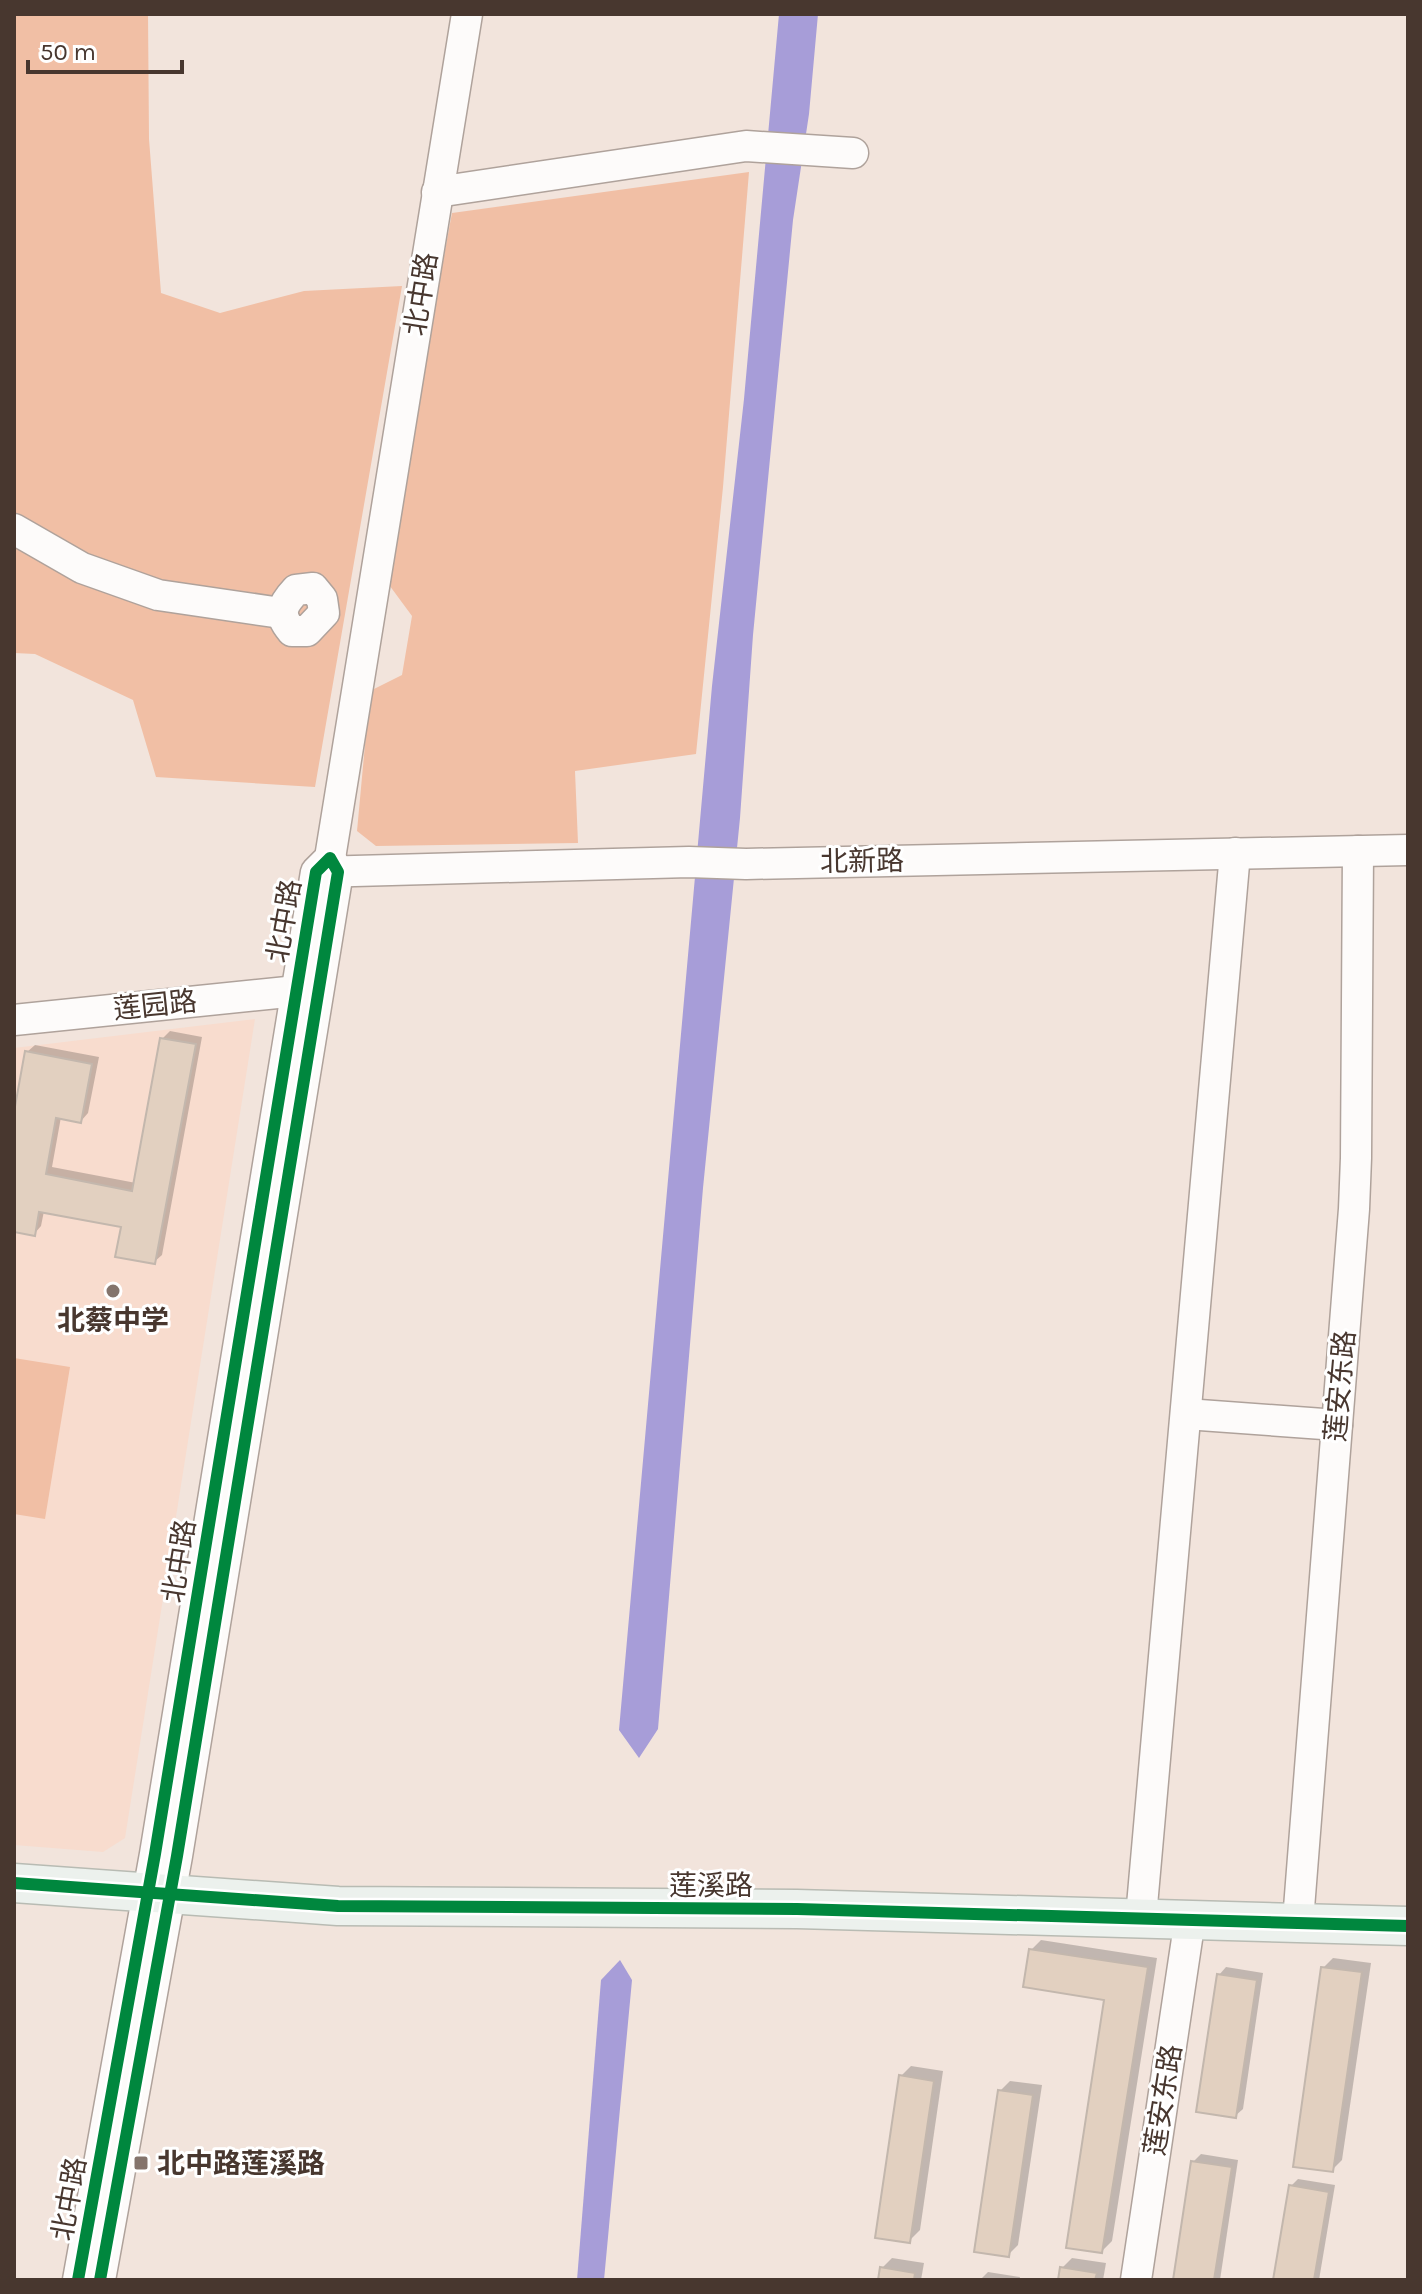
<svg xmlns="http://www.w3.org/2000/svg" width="1422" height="2294" viewBox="0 0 1422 2294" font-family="Karla,'Noto Sans SC',sans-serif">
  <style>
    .built { fill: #f8dcce }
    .green { fill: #f1bfa5 }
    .water { fill: #a79dd8 }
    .shadow { fill: #0003 }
    .building { fill: #e2d0c0; stroke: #c3b7ad; stroke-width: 2 }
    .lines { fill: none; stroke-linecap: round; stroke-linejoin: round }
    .minor-casing { stroke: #afa29b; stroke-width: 33 }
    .major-casing { stroke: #b8bbb3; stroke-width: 41 }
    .minor { stroke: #fdfbfa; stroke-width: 30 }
    .major { stroke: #ecf1ed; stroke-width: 38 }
    .cycleway-casing { stroke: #fff; stroke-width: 17 }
    .cycleway { stroke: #00873e; stroke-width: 12 }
    .poi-dot { fill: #84746c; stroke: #fff; stroke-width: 3 }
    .labels { text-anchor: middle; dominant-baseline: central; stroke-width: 6; stroke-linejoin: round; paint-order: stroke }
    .street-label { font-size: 28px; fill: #48372f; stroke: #fff }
    .poi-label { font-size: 28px; font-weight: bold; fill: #48372f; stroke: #fff }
  </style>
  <rect width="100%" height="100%" fill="#f2e4dc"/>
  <path class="built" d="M255 1019 125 1838 103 1852 14 1845V1048Z"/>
  <g class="green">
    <path d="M14 14H148L149 139 161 293 220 313 304 291 402 286 315 787 156 777 133 700 35 654 14 653Z"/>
    <path d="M749 172 723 487 696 754 575 771 578 843 376 846 357 831 370 691 402 675 412 616 384 578 452 213Z"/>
    <path d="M14 1358 70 1367 45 1519 14 1514Z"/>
  </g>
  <g class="water">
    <path d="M779 14H818L809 114 793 220 753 635 740 818 703 1188 658 1729 639 1758 619 1730 712 686 744 399Z"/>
    <path d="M620 1960 632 1980 604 2280H577L601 1980Z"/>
  </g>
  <g class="shadow">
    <path d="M170 1031 202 1037 162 1255 154 1262 123 1225 44 1211 41 1226 34 1234 14 1230V1123L27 1052 35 1045 99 1057 88 1113 81 1121 61 1117 52 1167 136 1183 162 1039Z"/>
    <path d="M1041 1940 1157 1958 1112 2241 1102 2251 1107 1998 1031 1950Z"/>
    <path d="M1333 1958 1371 1963 1342 2160 1332 2170 1323 1968Z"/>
    <path d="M1226 1967 1263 1973 1243 2109 1235 2116 1219 1975Z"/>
    <path d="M911 2066 943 2071 920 2230 909 2241 901 2076Z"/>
    <path d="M1010 2081 1042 2085 1018 2245 1008 2255 1000 2091Z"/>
    <path d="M1201 2154 1238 2160 1220 2280H1175L1193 2162Z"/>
    <path d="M1298 2179 1335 2185 1319 2280H1275L1291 2186Z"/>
    <path d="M892 2258 924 2263 921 2280H880L882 2268Z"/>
    <path d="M1072 2258 1106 2263 1103 2280H1060L1062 2268Z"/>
    <path d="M988 2272 1020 2277 1019 2280H980Z"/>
  </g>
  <g class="building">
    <path d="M160 1038 196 1044 155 1264 115 1257 121 1227 39 1212 35 1236 14 1232V1112L25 1051 92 1064 81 1123 56 1118 46 1174 132 1191Z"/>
    <path d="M1029 1949 1148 1967 1102 2253 1066 2248 1104 2000 1023 1987Z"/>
    <path d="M1321 1967 1362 1972 1333 2172 1293 2167Z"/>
    <path d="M1217 1974 1257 1980 1236 2118 1196 2112Z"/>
    <path d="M899 2075 934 2081 910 2243 875 2238Z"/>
    <path d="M998 2090 1033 2095 1009 2257 974 2252Z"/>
    <path d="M1191 2161 1232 2167 1214 2280H1173Z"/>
    <path d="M1289 2185 1329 2192 1314 2280H1273Z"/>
    <path d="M880 2267 915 2273 914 2280H878Z"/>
    <path d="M1060 2267 1097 2273 1095 2280H1058Z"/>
  </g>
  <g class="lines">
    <g class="minor-casing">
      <g id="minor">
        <path d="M437 192 746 146 853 153"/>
        <path d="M14 529 82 568 158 595 281 613"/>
        <path d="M313 588 322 599 324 613 307 631H292C277 614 282 605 296 590Z"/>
        <path d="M318 872 689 862 746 864 1408 850"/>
        <path d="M14 1020 297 991"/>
        <path d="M1186 1414 1337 1425"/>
        <path d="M1141 1917 1235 853"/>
        <path d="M1298 1921 1354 1209 1356 1158 1358 851"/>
        <path d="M78 2280 155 1854 316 872 330 858 467 14"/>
        <path d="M100 2280 177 1856 338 872 330 858"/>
        <path d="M1136 2280 1190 1919"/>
      </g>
    </g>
    <g class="major-casing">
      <path id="major" d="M14 1883 338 1906 797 1909 1408 1926"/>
    </g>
    <use href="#minor" class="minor"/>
    <use href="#major" class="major"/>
    <g class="cycleway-casing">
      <g id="cycleway">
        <path d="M14 1883 338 1906 797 1909 1408 1926"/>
        <path d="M78 2280 155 1854 316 872 330 858 338 872 177 1856 100 2280"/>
      </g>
    </g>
    <use href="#cycleway" class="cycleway"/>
  </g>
  <g class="poi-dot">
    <circle cx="113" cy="1291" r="8"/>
    <rect x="133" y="2155" width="16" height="16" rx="4"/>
  </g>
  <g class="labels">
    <g class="street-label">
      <text transform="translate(421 294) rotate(-81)">北中路</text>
      <text transform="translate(862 861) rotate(-1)">北新路</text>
      <text transform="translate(284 921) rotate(-80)">北中路</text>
      <text transform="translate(155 1005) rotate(-6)">莲园路</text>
      <text transform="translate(1340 1386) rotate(-85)">莲安东路</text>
      <text transform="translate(179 1561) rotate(-81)">北中路</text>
      <text x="711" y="1885">莲溪路</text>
      <text transform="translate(1163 2100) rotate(-81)">莲安东路</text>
      <text transform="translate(69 2199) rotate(-80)">北中路</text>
    </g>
    <g class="poi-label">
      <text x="113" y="1320">北蔡中学</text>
      <text x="157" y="2163" text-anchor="start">北中路莲溪路</text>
    </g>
  </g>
  <rect width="1422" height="2294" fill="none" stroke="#48372f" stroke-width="32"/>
  <path d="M28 60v12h154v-12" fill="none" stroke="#48372f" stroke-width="4"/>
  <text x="40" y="60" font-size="24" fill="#48372f" stroke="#ffffff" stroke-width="6" paint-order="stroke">50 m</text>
</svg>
